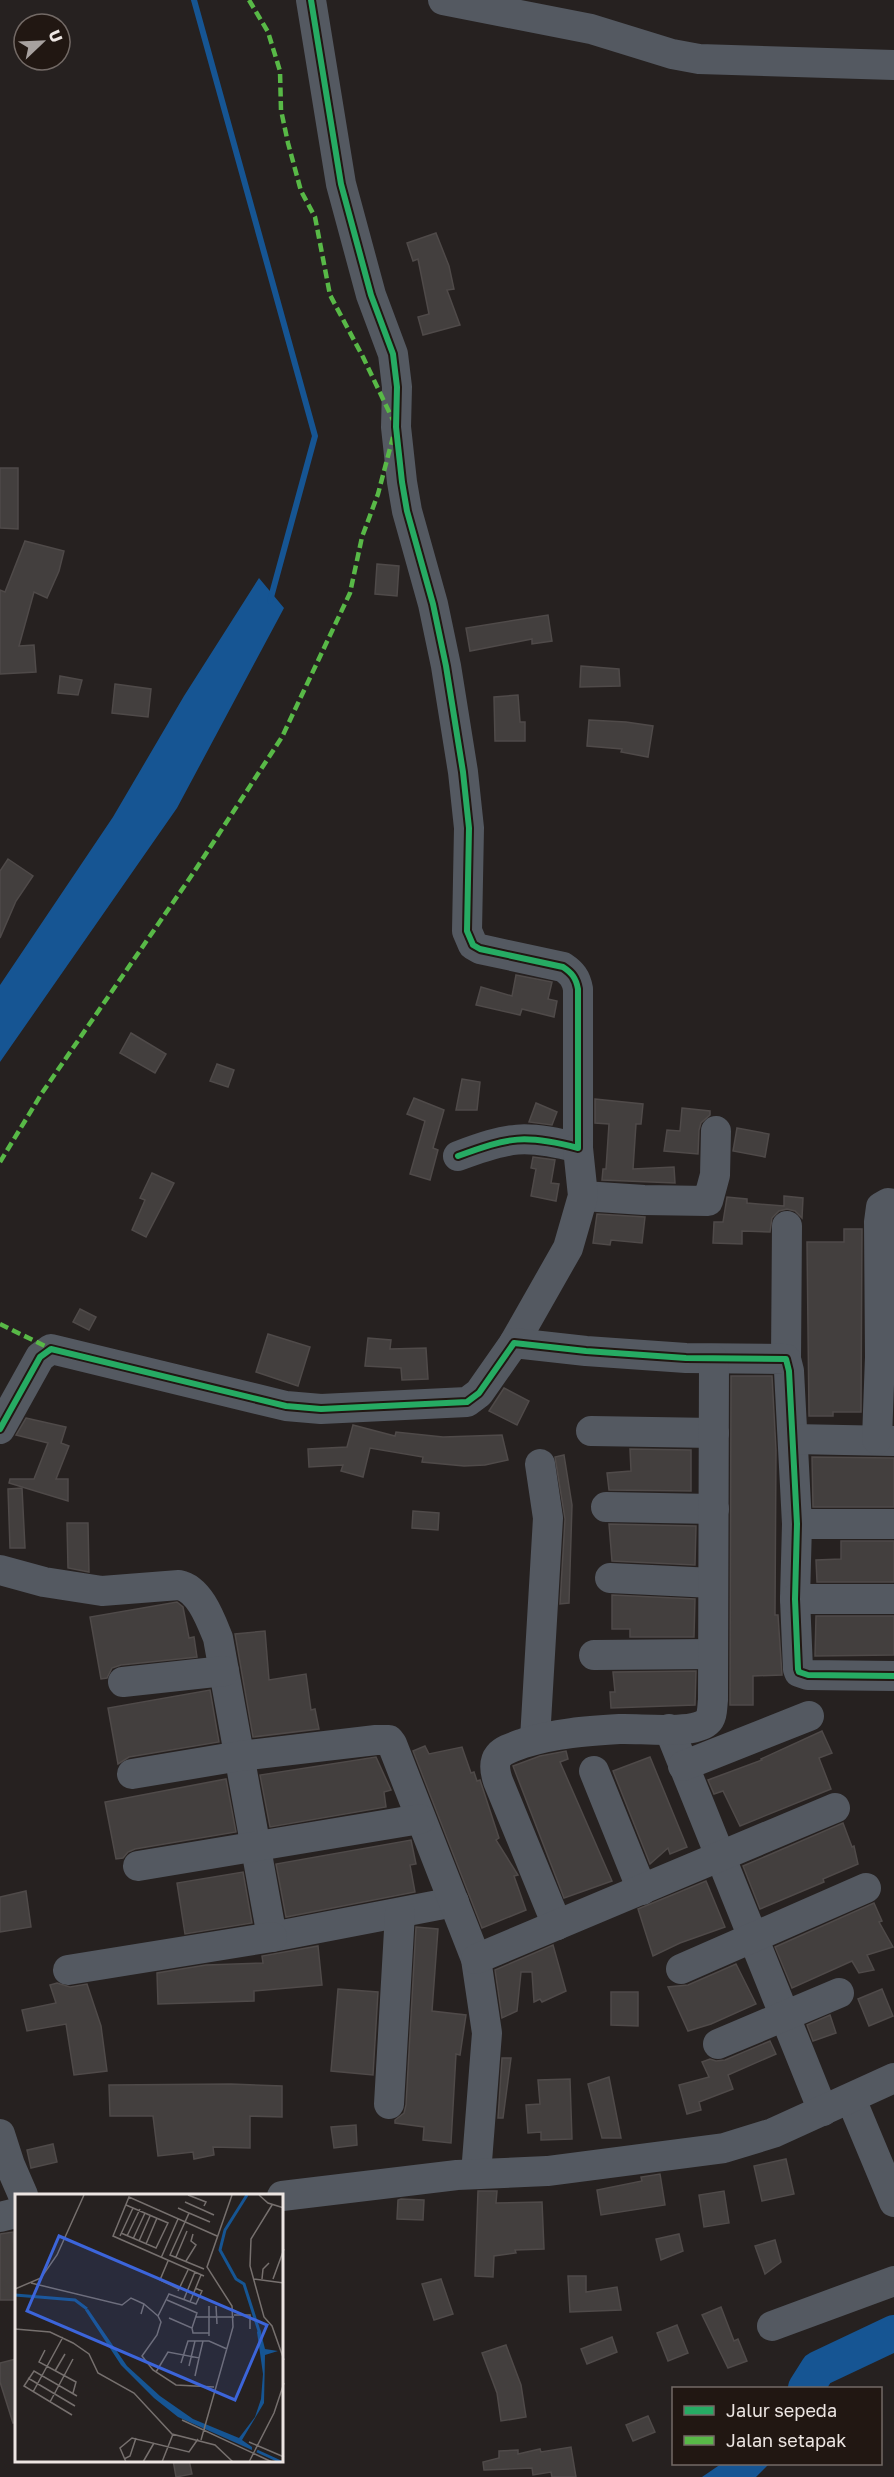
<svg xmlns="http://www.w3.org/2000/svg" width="894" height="2477" viewBox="0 0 894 2477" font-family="'Golos Text',sans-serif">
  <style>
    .water { fill: #165593 }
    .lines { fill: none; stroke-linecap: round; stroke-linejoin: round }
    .stream { stroke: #165593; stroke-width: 6 }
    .river { stroke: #165593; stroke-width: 36 }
    .building { fill: #433f3e; stroke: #4f4a49; stroke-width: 1.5 }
    .minor { stroke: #545961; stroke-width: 30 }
    .quiet { stroke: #58b947; stroke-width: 4.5; stroke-dasharray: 9 4.5; stroke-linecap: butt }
    .cycleway-casing { stroke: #211712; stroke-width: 10 }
    .cycleway { stroke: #26ab63; stroke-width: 6 }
    .inset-river { fill: none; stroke: #165593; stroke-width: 3 }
    .inset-road { fill: none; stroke: #76706e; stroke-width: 1.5 }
    .view { fill: #3c65da; fill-opacity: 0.15; stroke: #3c65da; stroke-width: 3 }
    .inset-edge { fill: none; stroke: #ede6e3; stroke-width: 3 }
  </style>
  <rect width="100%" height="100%" fill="#262120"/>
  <g class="water">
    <path d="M259 578 284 608 177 808 0 1062V985L113 817 184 696Z"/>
    <path d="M721 2464H769L756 2477H702Z"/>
  </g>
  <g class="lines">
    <path class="stream" d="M194 0 315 436 270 601"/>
    <path class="river" d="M806 2388 818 2369 894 2333"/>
  </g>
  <g class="building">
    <path d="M436 233 449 266 454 289 447 290 460 325 423 335 418 317 429 314 418 259 413 261 407 243Z"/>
    <path d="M0 468H18V529L0 528Z"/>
    <path d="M25 541 64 551 59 571 47 598 34 592 19 646 34 645 36 672 0 674V590L5 592Z"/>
    <path d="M377 564 399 566 397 596 375 594Z"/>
    <path d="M548 615 552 641 532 644V639L470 651 466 628Z"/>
    <path d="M581 666 619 669 620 686 580 687Z"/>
    <path d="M60 676 82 680 78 695 58 693Z"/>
    <path d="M115 684 151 689 148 717 112 713Z"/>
    <path d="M518 695 520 722H525V741H495L494 697Z"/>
    <path d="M589 720 626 722 653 726 648 757 621 752 622 749 587 746Z"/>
    <path d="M8 859 33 876 16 901 0 938V871Z"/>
    <path d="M516 975 552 982 548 999 557 1001 554 1017 522 1009 520 1015 476 1005 481 987 512 996Z"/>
    <path d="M131 1033 166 1054 155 1073 120 1053Z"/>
    <path d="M217 1064 234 1070 228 1087 210 1081Z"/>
    <path d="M462 1079 480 1082 477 1110H456Z"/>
    <path d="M414 1098 444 1110 433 1148 438 1150 430 1180 410 1174 425 1121 407 1114Z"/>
    <path d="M595 1099 643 1104 641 1124H636L633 1169 674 1167 675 1183 602 1180 603 1169H606L609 1124 595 1123Z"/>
    <path d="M536 1103 557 1112 552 1125 529 1122Z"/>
    <path d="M682 1108 710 1111V1115L701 1123 699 1130 698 1154 664 1151 667 1130 680 1131Z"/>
    <path d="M737 1128 769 1134 765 1157 733 1151Z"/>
    <path d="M533 1157 555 1160 551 1183 559 1184 556 1201 531 1196 536 1169 531 1168Z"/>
    <path d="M152 1173 174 1183 146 1237 132 1230 145 1200 140 1198Z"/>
    <path d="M784 1196 803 1198 802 1218 795 1211 787 1209 779 1211 772 1218 770 1232 742 1231V1244L713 1243 714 1222H723L727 1197 747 1199V1203L784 1206Z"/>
    <path d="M597 1214 645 1217 642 1243 611 1240 610 1245 593 1243Z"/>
    <path d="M844 1229H862L861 1412H833V1416H809L807 1242H844Z"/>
    <path d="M80 1309 96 1317 89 1330 73 1322Z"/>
    <path d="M268 1334 310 1347 298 1386 256 1372Z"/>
    <path d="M368 1338 391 1340 390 1349 426 1348 428 1379 402 1380 401 1368 365 1366Z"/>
    <path d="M731 1376H772L776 1450 775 1615H778L782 1675 753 1676V1705H730Z"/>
    <path d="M504 1388 529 1401 517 1425 489 1411Z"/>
    <path d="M26 1418 66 1427 61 1443 69 1446 56 1479H68V1501L9 1483 10 1479H34L48 1443 16 1435Z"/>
    <path d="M353 1425 395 1436 396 1432 443 1437 502 1435 508 1460 485 1465 464 1466 422 1462 423 1457 370 1448 363 1477 341 1471 343 1465 309 1467 308 1449 347 1447Z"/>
    <path d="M630 1449 691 1450V1491L609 1490 607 1473 631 1471Z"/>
    <path d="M564 1455 572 1505 569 1603 560 1604 565 1519 555 1457Z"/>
    <path d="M812 1457 894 1458V1507H813Z"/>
    <path d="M22 1488 25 1548H10L8 1489Z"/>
    <path d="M413 1511 439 1513 438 1530 412 1528Z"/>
    <path d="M67 1523H88L89 1572 68 1568Z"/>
    <path d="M609 1524 696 1526 695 1565 612 1561Z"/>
    <path d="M841 1541H894V1582H817L816 1560 841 1559Z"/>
    <path d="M612 1595 695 1599 694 1637H630V1629H612Z"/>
    <path d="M177 1602 183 1607 189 1638 194 1637 197 1657 121 1665 112 1668 107 1678 101 1679 90 1617Z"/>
    <path d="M816 1616H894V1655L815 1656Z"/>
    <path d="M265 1631 269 1680 306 1674 311 1710 315 1709 319 1729 253 1737 235 1634Z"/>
    <path d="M696 1671 695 1705 611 1708 610 1692H615L613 1672Z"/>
    <path d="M210 1690 219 1742 129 1757 118 1764 108 1708Z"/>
    <path d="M822 1731 832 1753 819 1758 831 1789 740 1826 723 1791 714 1794 708 1780 762 1760 761 1759Z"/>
    <path d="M425 1746 429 1754 462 1747 471 1773 474 1772 477 1781 480 1780 499 1838 496 1840 518 1875 514 1876 526 1910 482 1928 413 1751Z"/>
    <path d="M566 1751 568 1759 560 1762 612 1881 564 1898 513 1766 540 1756Z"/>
    <path d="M376 1757 391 1790 384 1792 386 1807 270 1827 260 1775Z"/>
    <path d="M650 1757 687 1847 670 1854 668 1848 650 1864 613 1771Z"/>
    <path d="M226 1779 236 1832 135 1849 128 1852 123 1858 116 1859 105 1802Z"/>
    <path d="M843 1823 852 1847 854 1846 858 1864 823 1879 824 1882 760 1909 743 1866Z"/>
    <path d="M411 1840 416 1864 410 1865 415 1892 286 1917 276 1864Z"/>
    <path d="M243 1872 252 1923 185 1934 177 1883Z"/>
    <path d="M706 1881 725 1927 680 1943 653 1956 638 1909Z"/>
    <path d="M26 1891 31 1927 0 1932V1897Z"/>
    <path d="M874 1903 882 1921 879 1922 893 1947 867 1955 874 1970 859 1973 852 1961 792 1988 775 1947Z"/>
    <path d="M416 1927 438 1929 432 2011 466 2015 460 2055 456 2054 451 2143 423 2140 424 2127 395 2123V2120L404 2113 406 2105Z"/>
    <path d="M553 1945 566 1991 542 2002 540 1999 534 2002 532 1972H521L517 2011 502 2018 495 1970Z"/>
    <path d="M318 1946 322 1985 254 1991V2001L158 2004 157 1973 206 1965 263 1963 262 1956Z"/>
    <path d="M736 1964 756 2004 711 2024 688 2031 668 1987 688 1985Z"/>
    <path d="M57 1983 70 1987 87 1984 101 2026 107 2071 74 2075 66 2024 27 2031 22 2010 56 2003 50 1985Z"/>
    <path d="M338 1989 378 1992 373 2075 331 2071Z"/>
    <path d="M882 1989 893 2016 869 2026 858 1999Z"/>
    <path d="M611 1992H638V2026L611 2025Z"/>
    <path d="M830 2015 836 2033 813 2041 807 2025Z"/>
    <path d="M770 2041 776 2054 728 2075 733 2089 699 2102 701 2110 687 2114 679 2085 709 2077 702 2062 710 2059 716 2061 725 2060Z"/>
    <path d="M502 2058H511L503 2118H498Z"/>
    <path d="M609 2077 621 2138H602L588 2084Z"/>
    <path d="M570 2079 572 2139 541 2140V2132L528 2133 526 2105 540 2104 538 2080Z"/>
    <path d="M231 2084 282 2086V2117L250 2116V2148L213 2147 214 2155 194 2159 193 2152 158 2156 153 2116H110L109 2085Z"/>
    <path d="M356 2125 357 2145 334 2148 331 2127Z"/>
    <path d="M53 2144 57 2162 31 2168 27 2150Z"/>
    <path d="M786 2159 794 2194 762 2201 754 2166Z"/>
    <path d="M660 2174 665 2205 601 2215 597 2190 642 2181 641 2177Z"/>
    <path d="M478 2191H497L496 2203 542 2202 544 2249 515 2250 516 2253 494 2256 493 2277 475 2276Z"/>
    <path d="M724 2191 729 2223 704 2227 699 2195Z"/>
    <path d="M401 2199 424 2200 423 2220 397 2219 398 2200Z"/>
    <path d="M13 2232 16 2300H0V2234Z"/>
    <path d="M679 2234 683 2251 661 2260 656 2239Z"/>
    <path d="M775 2240 781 2262 765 2274 755 2246Z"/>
    <path d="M568 2276H586V2292L617 2287 621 2310 570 2312Z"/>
    <path d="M441 2279 453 2314 434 2320 422 2284Z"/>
    <path d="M721 2307 734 2341 738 2339 747 2361 728 2368 702 2315Z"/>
    <path d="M677 2325 688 2353 668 2361 657 2333Z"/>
    <path d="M612 2337 617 2352 587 2364 581 2349Z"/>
    <path d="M506 2345 521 2385 526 2417 501 2421 497 2393 482 2353Z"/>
    <path d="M16 2359V2422L13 2423 0 2382V2363Z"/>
    <path d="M648 2416 655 2432 633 2441 626 2425Z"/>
    <path d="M571 2447 576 2477H552L551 2472 533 2475 532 2468 484 2470 483 2462 499 2458V2451L518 2450V2454L540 2449 541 2452Z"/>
    <path d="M173 2460H189L192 2474 176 2477Z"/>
  </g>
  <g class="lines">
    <g class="minor">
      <path d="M311 0 341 184 371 295 393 354 397 387 396 427 402 482 407 511 433 604 446 666 463 772 469 828 467 931 473 945 480 949 563 967C572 973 576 978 578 989V1148C525 1134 509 1137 458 1156"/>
      <path d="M443 0 591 29 672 54 699 59 894 65"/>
      <path d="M583 1196 644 1200 708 1201 715 1175 716 1131"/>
      <path d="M514 1343 568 1248 583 1196 578 1148"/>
      <path d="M786 1359 787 1226"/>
      <path d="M0 1429 40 1357 51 1349 286 1406 321 1409 467 1402 479 1393 514 1343 586 1351 686 1358 786 1359 789 1371 797 1524 795 1599 798 1669 799 1672 808 1675 894 1676"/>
      <path d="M591 1431 714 1433"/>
      <path d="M793 1439 894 1441"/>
      <path d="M877 1439 880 1357 879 1222 881 1207 888 1203 894 1204"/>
      <path d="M606 1507 714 1509"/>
      <path d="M797 1524H894"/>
      <path d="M0 1570 44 1582 102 1591 179 1585C200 1589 211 1621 218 1638L272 1937 454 1902"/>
      <path d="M610 1578 713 1583"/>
      <path d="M795 1599H894"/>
      <path d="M594 1655 712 1654"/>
      <path d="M123 1682 224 1671"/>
      <path d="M669 1729 823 2111"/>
      <path d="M535 1739 548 1518 540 1464"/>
      <path d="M683 1766 809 1716"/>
      <path d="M594 1771 642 1890"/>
      <path d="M132 1774 240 1756 376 1740H389L392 1744 476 1959 487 2033 476 2174"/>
      <path d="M138 1866 420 1819"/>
      <path d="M557 1925 498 1781C489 1754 502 1751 524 1743 555 1733 588 1731 620 1729 640 1728 692 1735 707 1722 713 1717 712 1707 713 1700L714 1360"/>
      <path d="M476 1959 835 1808"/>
      <path d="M681 1969 866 1888"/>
      <path d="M68 1970 272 1937"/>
      <path d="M718 2044 839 1993"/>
      <path d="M851 2099 894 2202"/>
      <path d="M389 2104 400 1913"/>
      <path d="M0 2134 10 2165 23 2195"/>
      <path d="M282 2196 457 2175 547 2171 724 2148 773 2133 894 2078"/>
      <path d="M0 2217 16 2213"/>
      <path d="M772 2326 894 2281"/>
    </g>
    <g class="quiet">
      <path d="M249 0 268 32 280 71 281 110 288 143 301 191 315 217 330 295 363 357 393 420"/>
      <path d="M0 1162 42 1093 194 872 282 737 350 593 362 537 378 494 393 437"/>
      <path d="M0 1324 51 1349"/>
    </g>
    <g class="cycleway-casing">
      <g id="cycleway">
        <path d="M311 0 341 184 371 295 393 354 397 387 396 427 402 482 407 511 433 604 446 666 463 772 469 828 467 931 473 945 480 949 563 967C572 973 576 978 578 989V1148C525 1134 509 1137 458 1156"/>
        <path d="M0 1429 40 1357 51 1349 286 1406 321 1409 467 1402 479 1393 514 1343 586 1351 686 1358 786 1359 789 1371 797 1524 795 1599 798 1669 799 1672 808 1675 894 1676"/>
      </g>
    </g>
    <use href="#cycleway" class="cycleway"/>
  </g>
  <g transform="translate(15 2194)">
    <rect width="268" height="268" fill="#262120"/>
    <path d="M73 115 112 172 145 202 178 225 224 244 240 223 246 205 248 180 242 138 245 135 250 155 263 157 250 161 249 209 227 246 237 253V256L163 223 139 204 106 171 70 116Z" fill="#165593"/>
    <path class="inset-river" d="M232 1 210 36 205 56 221 85 229 90 245 140M0 101 60 106 72 115M242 257 266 268"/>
    <path class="inset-road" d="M173 1 191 8 189 12M244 1 253 9 269 14M170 8 199 21M257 11 236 45 235 72 249 123 257 132 269 166M163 14 174 19 155 61 189 75M174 19 195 28M106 39 141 54 153 29 111 11M105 42 118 14M112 42 125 15M118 45 130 19M124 47 135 22M131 50 142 24M161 63 172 37M146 64 163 25M153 67 145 86 164 95M171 67 181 51 176 47 178 40M189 82 98 42 114 3 202 42M239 85 269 89M247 85 248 75 254 69M258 85 269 55M16 89 107 111 116 104 129 110 126 120M180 94 187 97 181 110 154 100 143 122 146 128 142 141 127 162 138 176 161 191 199 193M0 95 26 84 42 61 69 1M163 97 173 76M169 105 180 78M152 106 182 119 177 134M175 108 186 81M129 110 143 122M201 112 202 130M219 121H235V135M181 123H219M154 124 177 134 178 139H194M0 135 35 138 58 149 74 160 83 179 119 199 157 240 200 251 218 268M194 142V112M30 156 24 168 61 188 58 199M166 169 173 147H194L212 155M174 172 180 147M40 177 50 160M141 178 153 158 184 164 188 147M180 182 184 164M13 184 60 212M18 198 48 143M35 208 58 165M57 221 9 192 19 177 62 202M167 226 257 268M186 246 218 133 217 112 192 73 217 1M234 248 269 263M109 265 115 262 121 244M111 268 105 254 117 244 174 258 183 245M128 268 139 249M147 268 158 240M234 268 259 219 269 189"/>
    <path class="view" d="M44 42 252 131 220 206 12 117Z"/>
    <rect width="268" height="268" class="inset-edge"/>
  </g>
  <rect x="672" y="2387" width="210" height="78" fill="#211712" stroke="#736a66" stroke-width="1.5"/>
  <rect x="684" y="2406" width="30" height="9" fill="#26ab63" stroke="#736a66" stroke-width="1.5"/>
  <text x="726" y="2417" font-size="18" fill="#ede6e3">Jalur sepeda</text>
  <rect x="684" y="2436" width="30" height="9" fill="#58b947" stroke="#736a66" stroke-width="1.5"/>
  <text x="726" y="2447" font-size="18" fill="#ede6e3">Jalan setapak</text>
  <g transform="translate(42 42) rotate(67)"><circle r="28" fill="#211712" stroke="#736a66" stroke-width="1.5"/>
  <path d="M0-4.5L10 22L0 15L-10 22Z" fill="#a7a19f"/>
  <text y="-9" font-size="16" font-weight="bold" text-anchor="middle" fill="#ede6e3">U</text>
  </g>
</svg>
